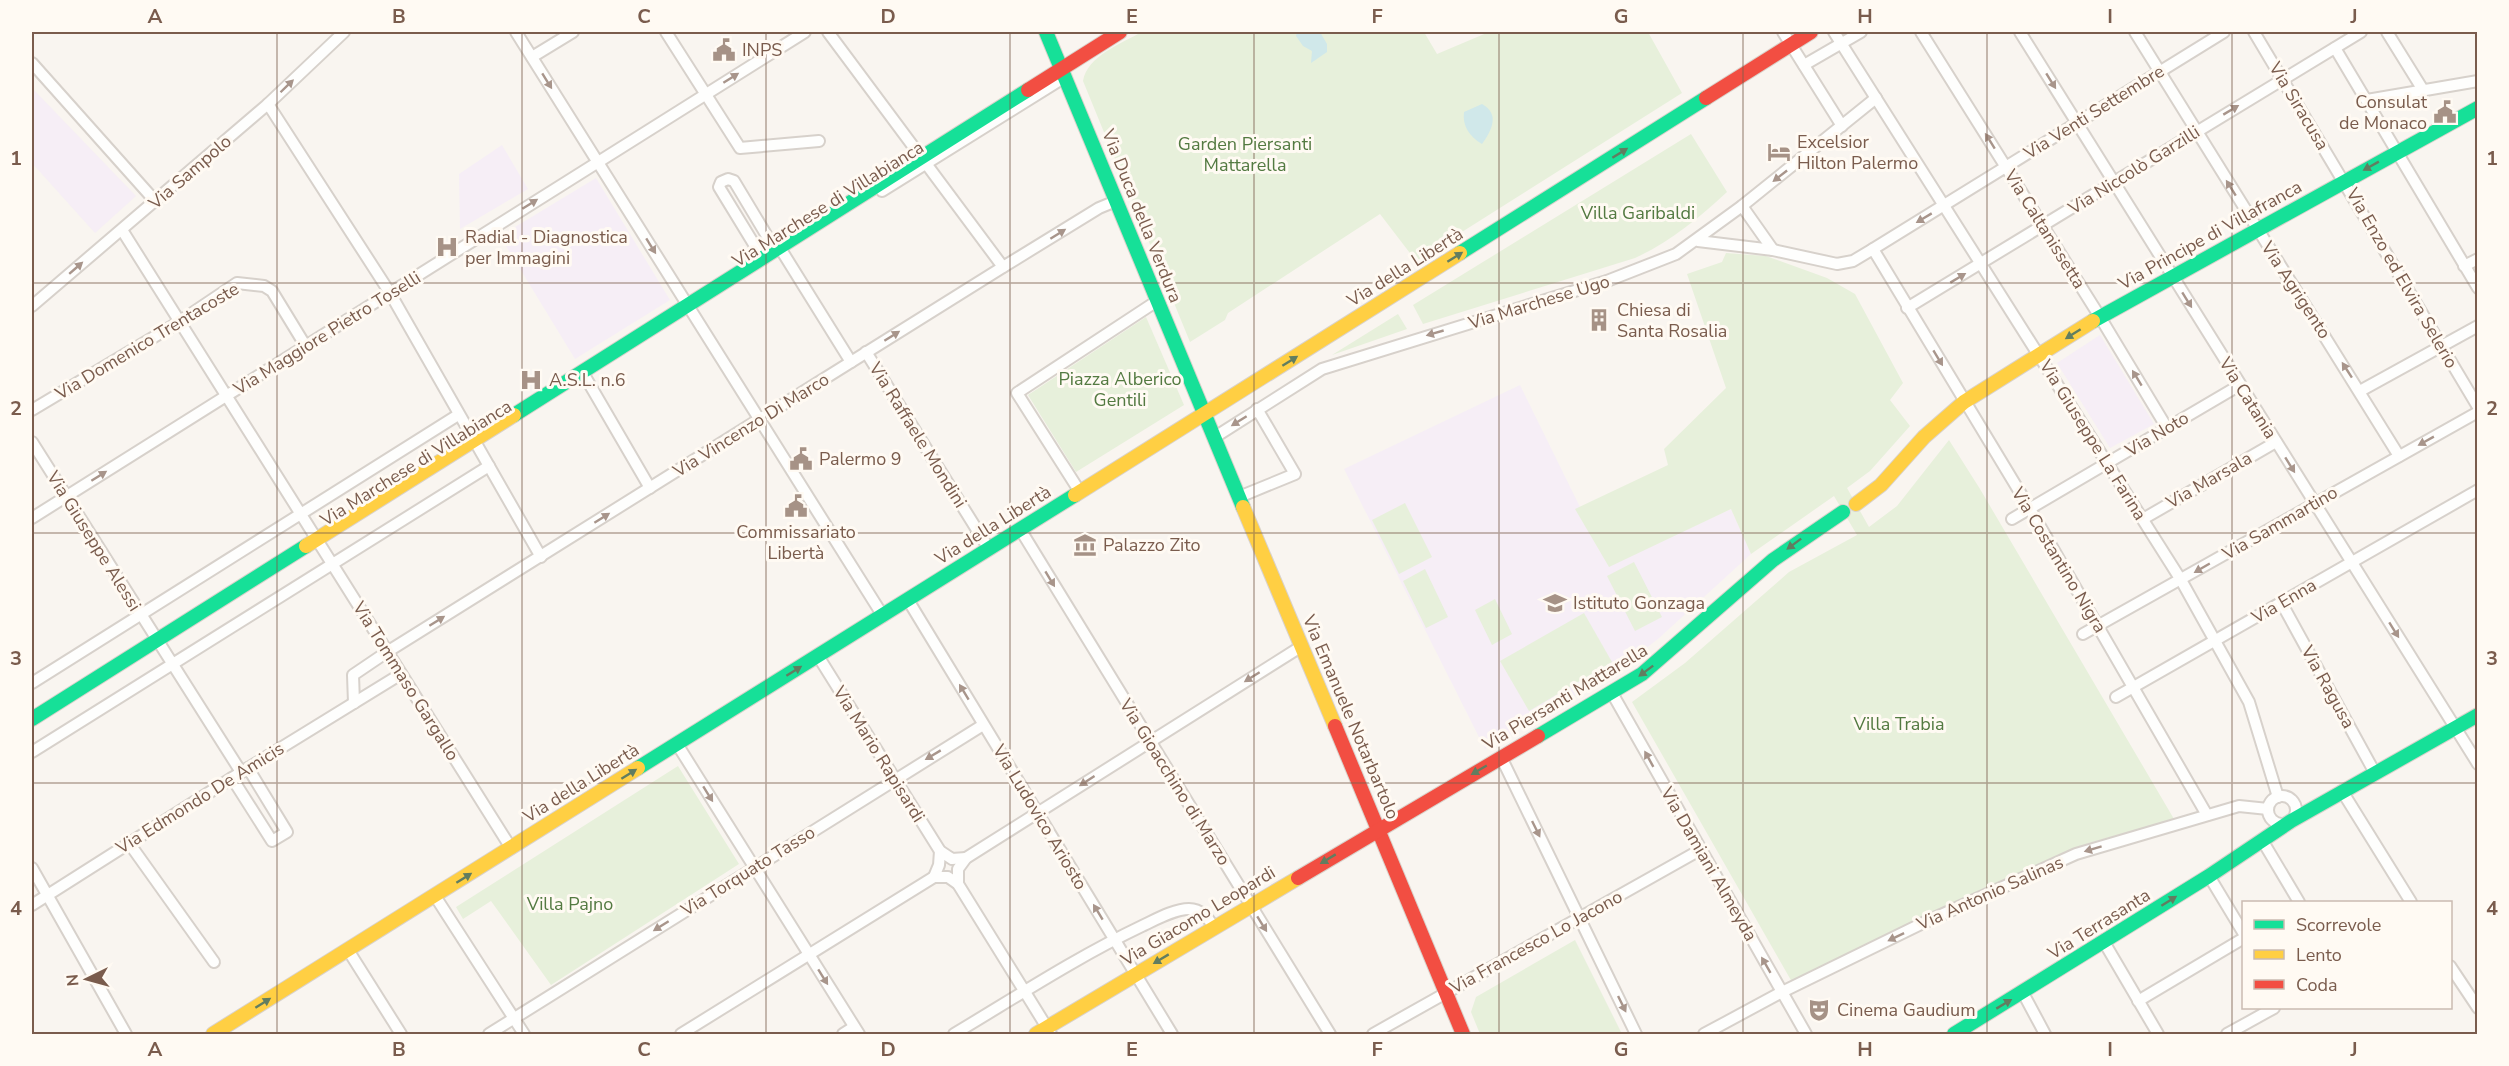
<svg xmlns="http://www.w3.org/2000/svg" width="2509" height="1066" viewBox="0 0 2509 1066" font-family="'Nunito Sans',sans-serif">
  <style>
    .education { fill: #f6eef6 }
    .green { fill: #e7f0db }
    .water { fill: #d0e8ea }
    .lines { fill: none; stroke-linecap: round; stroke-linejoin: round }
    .street-casing { stroke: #d7d1cb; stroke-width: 14 }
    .fast-casing { stroke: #d9d2cb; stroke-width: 16 }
    .slow-casing { stroke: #d9d2cb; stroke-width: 16 }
    .jam-casing { stroke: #d9d2cb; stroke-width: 16 }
    .street { stroke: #fefefd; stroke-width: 10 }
    .fast { stroke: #16e098; stroke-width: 14 }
    .slow { stroke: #ffcf43; stroke-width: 14 }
    .jam { stroke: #f24e42; stroke-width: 14 }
    .oneway { fill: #a8958b }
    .oneway2 { fill: #617d60 }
    .grid { fill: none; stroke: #7a5c4d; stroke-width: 1.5; stroke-opacity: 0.55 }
    .labels { text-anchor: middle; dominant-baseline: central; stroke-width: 6; stroke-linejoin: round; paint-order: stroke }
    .poi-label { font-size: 18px; fill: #7a5c4d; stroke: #fffaf3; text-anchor: start }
    .street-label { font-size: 18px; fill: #7a5c4d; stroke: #fffaf3 }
    .park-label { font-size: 18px; fill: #537a41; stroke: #fffaf3 }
    .neatline { fill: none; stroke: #7a5c4d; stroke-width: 2 }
    .grid-label { font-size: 20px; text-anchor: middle; font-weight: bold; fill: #7a5c4d }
  </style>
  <rect width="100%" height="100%" fill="#f9f5f0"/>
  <g class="education">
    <path d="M32 88 136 196 95 233 32 163Z"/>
    <path d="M502 145 528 189 460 229 459 174Z"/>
    <path d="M596 178 670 300 575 359 500 236Z"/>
    <path d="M2100 335 2154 424 2110 448 2057 363Z"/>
    <path d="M1520 385 1609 566 1731 509 1751 554 1658 639 1618 670 1485 749 1344 469Z"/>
  </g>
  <g class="green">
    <path d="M1142 32H1424L1437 54 1489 32H1648L1682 93 1416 261 1380 214 1228 313 1225 320 1190 342 1083 81C1087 56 1122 43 1142 32Z"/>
    <path d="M1691 134 1727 192C1699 218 1670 242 1635 258L1423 324 1413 305Z"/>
    <path d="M1726 253 1766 256 1827 278 1855 294 1903 383 1890 400 1910 426 1870 471 1847 488 1869 527 1897 506 1949 440 1980 489 2174 819 2089 843 1889 934 1792 982 1632 702 1685 663 1789 572 1857 535 1834 496 1751 554 1731 509 1609 567 1575 509 1668 465 1664 449 1726 388 1687 274 1722 262Z"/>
    <path d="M1398 314 1407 329 1332 355Z"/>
    <path d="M1146 317 1184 405 1076 472 1028 395Z"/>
    <path d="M1405 503 1432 557 1399 574 1372 520Z"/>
    <path d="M1634 562 1662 617 1635 631 1607 576Z"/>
    <path d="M1425 569 1448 617 1426 628 1403 581Z"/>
    <path d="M1495 599 1512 634 1492 645 1475 610Z"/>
    <path d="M1584 613 1612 662 1529 711 1500 661Z"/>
    <path d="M678 766 739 864 551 985 491 901 463 919 456 907Z"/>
    <path d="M1575 940 1622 1034H1480L1471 1012 1476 997Z"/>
  </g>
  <g class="water">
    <path d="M1297 32H1320L1327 44V52L1311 63 1312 51 1303 46 1296 36Z"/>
    <path d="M1482 104C1500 114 1492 130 1482 144 1470 137 1462 126 1464 112Z"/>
  </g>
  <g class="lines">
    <g class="street-casing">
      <g id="street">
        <path d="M516 32 883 616"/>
        <path d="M666 32 740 148 819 141"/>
        <path d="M828 32 1003 267"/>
        <path d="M1783 32 1842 126"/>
        <path d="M1834 32 2181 580 2249 702 2278 797"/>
        <path d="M1921 32 2100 317 2167 428"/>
        <path d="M2020 32 2478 764"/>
        <path d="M2135 32 2399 456"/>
        <path d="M2254 32 2478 407"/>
        <path d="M2387 32 2423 90"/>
        <path d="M2335 48 2478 288"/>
        <path d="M532 57 573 32"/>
        <path d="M32 63 156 202"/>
        <path d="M1804 65 1861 32"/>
        <path d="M2367 100 2478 81"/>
        <path d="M268 104 390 293 541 557"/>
        <path d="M882 191 1065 77"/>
        <path d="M1742 206 1773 250"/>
        <path d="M122 230 511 848"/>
        <path d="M1698 241 1773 250 1837 264 1853 261 1873 249 2030 509 2207 815"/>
        <path d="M780 248 851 362"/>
        <path d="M1873 249 2224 32"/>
        <path d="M763 259 719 187 721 182 728 179 734 181 776 251"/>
        <path d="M2464 266 2478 259"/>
        <path d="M32 306 268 104 344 32"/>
        <path d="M1907 308 2361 32"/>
        <path d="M866 352 989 549"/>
        <path d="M583 373 650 488"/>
        <path d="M2360 391 2478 326"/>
        <path d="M32 410 179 322 237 283 264 286 272 291 305 345"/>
        <path d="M1215 437 1322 369 1607 281 1676 254 1742 206 1876 98"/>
        <path d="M32 442 241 772"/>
        <path d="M1080 492 1017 393 1157 301"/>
        <path d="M1239 497 1295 474 1257 409"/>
        <path d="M32 518 805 32"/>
        <path d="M2012 519 2240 385"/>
        <path d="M2143 519 2276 442"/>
        <path d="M1020 529 1330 1034"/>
        <path d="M908 600 1172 1034"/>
        <path d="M2281 602 2375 773"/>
        <path d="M2083 634 2478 412"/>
        <path d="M818 656 940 851 952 859 966 858"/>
        <path d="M32 683 458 415"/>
        <path d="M1612 693 1806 1034"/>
        <path d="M2116 697 2478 490"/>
        <path d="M354 703 353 675 387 652 1003 267 1099 208 1116 201"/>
        <path d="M677 744 859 1034"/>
        <path d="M32 752 489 466"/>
        <path d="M1501 757 1636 1034"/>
        <path d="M232 778 272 841 287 832 248 768"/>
        <path d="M2342 791 2411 902"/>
        <circle cx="2282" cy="810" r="14"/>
        <path d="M2262 840 2299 902"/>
        <path d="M129 843 214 962"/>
        <path d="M32 868 126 1034"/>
        <path d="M2209 876 2244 934"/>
        <path d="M934 877H948L958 884 1051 1034"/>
        <path d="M934 877 939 865 940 851"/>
        <path d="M958 884V869L966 858 1302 646"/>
        <path d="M435 896 524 1034"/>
        <path d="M32 905 232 778 401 674"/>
        <path d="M2104 942 2158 1034"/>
        <path d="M348 950 401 1034"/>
        <path d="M2450 966 2478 1008"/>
        <path d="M2023 993 2045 1034"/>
        <path d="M2138 1001 2244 938"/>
        <path d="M489 1034 983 725"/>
        <path d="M681 1034 934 877"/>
        <path d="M843 1034 854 1027"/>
        <path d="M954 1034C1016 997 1077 957 1142 926 1155 920 1174 909 1189 909 1201 909 1208 918 1214 927"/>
        <path d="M1373 1034 1700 850"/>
        <path d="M1704 1034 1782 992 1921 924 2076 854 2239 806 2268 809"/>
        <path d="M2227 1034 2274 1008"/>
      </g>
    </g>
    <g class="fast-casing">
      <g id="fast">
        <path d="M1046 32 1243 507"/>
        <path d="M1460 253 1706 98"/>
        <path d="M2093 321 2478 108"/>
        <path d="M514 415 1028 90"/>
        <path d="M32 719 306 546"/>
        <path d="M1538 736 1642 674 1773 560 1843 512"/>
        <path d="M638 768 1075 495"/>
        <path d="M1954 1034 2209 876 2291 821 2478 715"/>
      </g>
    </g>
    <g class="slow-casing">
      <g id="slow">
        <path d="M1075 495 1460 253"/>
        <path d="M1856 504 1881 485 1924 437 1964 402 2093 321"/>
        <path d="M1243 507 1335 726"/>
        <path d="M306 546 514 415"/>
        <path d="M213 1034 638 768"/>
        <path d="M1036 1034 1298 878"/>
      </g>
    </g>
    <g class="jam-casing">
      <g id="jam">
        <path d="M1028 90 1120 32"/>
        <path d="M1706 98 1811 32"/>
        <path d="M1335 726 1463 1034"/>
        <path d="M1298 878 1538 736"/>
      </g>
    </g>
    <use href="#street" class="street"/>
    <use href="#fast" class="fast"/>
    <use href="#slow" class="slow"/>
    <use href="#jam" class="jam"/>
  </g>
  <defs><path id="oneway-solid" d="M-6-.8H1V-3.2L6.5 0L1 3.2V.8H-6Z" transform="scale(1.5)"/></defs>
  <g class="oneway">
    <use href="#oneway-solid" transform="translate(731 78) rotate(-32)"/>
    <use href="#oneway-solid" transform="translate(547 81) rotate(58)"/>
    <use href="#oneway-solid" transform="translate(2051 81) rotate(58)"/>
    <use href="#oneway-solid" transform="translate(287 86) rotate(-44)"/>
    <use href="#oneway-solid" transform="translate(2231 110) rotate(-31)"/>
    <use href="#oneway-solid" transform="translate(1990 141) rotate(-122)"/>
    <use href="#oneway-solid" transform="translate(1780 176) rotate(142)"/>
    <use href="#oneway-solid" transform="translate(2231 188) rotate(-122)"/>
    <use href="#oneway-solid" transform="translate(530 204) rotate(-32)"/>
    <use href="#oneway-solid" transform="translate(1924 218) rotate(149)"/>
    <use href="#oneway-solid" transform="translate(1058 234) rotate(-32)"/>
    <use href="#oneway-solid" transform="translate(651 246) rotate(58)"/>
    <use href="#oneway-solid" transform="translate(76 268) rotate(-41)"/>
    <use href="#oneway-solid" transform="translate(1958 278) rotate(-31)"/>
    <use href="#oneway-solid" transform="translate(2187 300) rotate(58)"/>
    <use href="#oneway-solid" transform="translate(1435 333) rotate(164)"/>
    <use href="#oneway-solid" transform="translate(892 336) rotate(-32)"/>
    <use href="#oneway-solid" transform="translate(1938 358) rotate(59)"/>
    <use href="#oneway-solid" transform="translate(2347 370) rotate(-123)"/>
    <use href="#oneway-solid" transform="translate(2137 378) rotate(-121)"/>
    <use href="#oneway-solid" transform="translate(1239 421) rotate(148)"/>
    <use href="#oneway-solid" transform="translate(2426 441) rotate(151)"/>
    <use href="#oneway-solid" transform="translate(2290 465) rotate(58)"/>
    <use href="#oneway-solid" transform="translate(99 476) rotate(-32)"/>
    <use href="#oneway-solid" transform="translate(602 518) rotate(-32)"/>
    <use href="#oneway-solid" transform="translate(2202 568) rotate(150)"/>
    <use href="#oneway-solid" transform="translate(1050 579) rotate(59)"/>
    <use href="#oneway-solid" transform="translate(437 621) rotate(-32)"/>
    <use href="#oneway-solid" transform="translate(2394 630) rotate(58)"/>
    <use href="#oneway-solid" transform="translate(1252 677) rotate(148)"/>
    <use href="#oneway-solid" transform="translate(964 692) rotate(-121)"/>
    <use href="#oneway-solid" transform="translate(933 755) rotate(149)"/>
    <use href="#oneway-solid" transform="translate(1649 759) rotate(-119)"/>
    <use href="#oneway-solid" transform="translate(1087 781) rotate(147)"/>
    <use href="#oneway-solid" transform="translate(708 794) rotate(58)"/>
    <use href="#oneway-solid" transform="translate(1536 829) rotate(64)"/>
    <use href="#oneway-solid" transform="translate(2093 849) rotate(163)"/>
    <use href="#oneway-solid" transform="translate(1098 912) rotate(-121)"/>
    <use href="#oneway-solid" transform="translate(1262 924) rotate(58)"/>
    <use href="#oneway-solid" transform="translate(661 926) rotate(148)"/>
    <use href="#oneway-solid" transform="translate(1896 937) rotate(154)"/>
    <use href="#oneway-solid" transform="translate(1766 965) rotate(-120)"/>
    <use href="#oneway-solid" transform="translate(823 977) rotate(58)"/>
    <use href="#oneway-solid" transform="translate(1622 1004) rotate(64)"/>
  </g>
  <g class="oneway2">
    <use href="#oneway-solid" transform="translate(1620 153) rotate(-32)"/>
    <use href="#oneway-solid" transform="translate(2371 166) rotate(151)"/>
    <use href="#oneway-solid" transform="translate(1455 257) rotate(-32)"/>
    <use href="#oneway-solid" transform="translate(2073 334) rotate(148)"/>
    <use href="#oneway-solid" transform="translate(1290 361) rotate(-32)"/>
    <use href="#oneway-solid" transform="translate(1794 544) rotate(143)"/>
    <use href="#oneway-solid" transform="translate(794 671) rotate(-32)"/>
    <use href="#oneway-solid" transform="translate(1646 671) rotate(143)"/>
    <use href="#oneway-solid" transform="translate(1479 770) rotate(150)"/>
    <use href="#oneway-solid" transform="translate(629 774) rotate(-32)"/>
    <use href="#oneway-solid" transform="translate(1328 859) rotate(149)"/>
    <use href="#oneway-solid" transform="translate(464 878) rotate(-32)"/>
    <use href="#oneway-solid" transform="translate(2169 901) rotate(-32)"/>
    <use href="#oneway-solid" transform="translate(1161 959) rotate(149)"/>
    <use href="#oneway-solid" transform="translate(263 1003) rotate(-32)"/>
    <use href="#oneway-solid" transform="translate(2004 1004) rotate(-31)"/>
  </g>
  <path class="grid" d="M277 32V1034M522 32V1034M766 32V1034M1010 32V1034M1254 32V1034M1499 32V1034M1743 32V1034M1987 32V1034M2232 32V1034M32 283H2478M32 533H2478M32 783H2478"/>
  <defs>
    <g id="civic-bare" transform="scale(1.8)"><path d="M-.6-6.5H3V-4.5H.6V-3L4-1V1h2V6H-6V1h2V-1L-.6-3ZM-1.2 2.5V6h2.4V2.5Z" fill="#a69286" stroke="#fffaf3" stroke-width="2.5" paint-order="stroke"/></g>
    <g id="hotel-bare" transform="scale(1.8)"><path d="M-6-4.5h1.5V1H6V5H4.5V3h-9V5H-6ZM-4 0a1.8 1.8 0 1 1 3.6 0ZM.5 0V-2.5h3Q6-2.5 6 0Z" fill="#a69286" stroke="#fffaf3" stroke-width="2.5" paint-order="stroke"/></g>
    <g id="hospital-bare" transform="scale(1.8)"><path d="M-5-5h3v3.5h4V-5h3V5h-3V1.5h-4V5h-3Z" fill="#a69286" stroke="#fffaf3" stroke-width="2.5" paint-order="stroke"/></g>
    <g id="building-bare" transform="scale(1.8)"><path d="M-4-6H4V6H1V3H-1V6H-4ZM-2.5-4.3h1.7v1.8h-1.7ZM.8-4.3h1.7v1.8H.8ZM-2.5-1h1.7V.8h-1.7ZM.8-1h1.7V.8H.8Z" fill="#a69286" stroke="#fffaf3" stroke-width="2.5" paint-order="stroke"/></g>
    <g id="museum-bare" transform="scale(1.8)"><path d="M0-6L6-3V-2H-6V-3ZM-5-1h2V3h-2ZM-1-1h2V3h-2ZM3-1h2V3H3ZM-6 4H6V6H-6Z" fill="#a69286" stroke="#fffaf3" stroke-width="2.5" paint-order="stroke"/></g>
    <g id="school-bare" transform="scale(1.8)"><path d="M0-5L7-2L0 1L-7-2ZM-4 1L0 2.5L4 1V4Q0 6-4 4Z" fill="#a69286" stroke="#fffaf3" stroke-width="2.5" paint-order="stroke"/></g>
    <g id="theatre-bare" transform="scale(1.8)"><path d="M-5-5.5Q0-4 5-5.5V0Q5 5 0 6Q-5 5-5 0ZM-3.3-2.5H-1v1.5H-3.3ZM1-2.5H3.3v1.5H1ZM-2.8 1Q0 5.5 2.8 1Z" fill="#a69286" stroke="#fffaf3" stroke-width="2.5" paint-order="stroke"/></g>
  </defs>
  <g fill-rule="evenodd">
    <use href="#civic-bare" x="724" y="50"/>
    <use href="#civic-bare" x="2445" y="112"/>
    <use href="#hotel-bare" x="1779" y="152"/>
    <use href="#hospital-bare" x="447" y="247"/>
    <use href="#building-bare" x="1599" y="320"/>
    <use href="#hospital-bare" x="531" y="380"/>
    <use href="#civic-bare" x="801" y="459"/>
    <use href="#civic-bare" x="796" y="506"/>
    <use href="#museum-bare" x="1085" y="545"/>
    <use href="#school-bare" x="1555" y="603"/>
    <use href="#theatre-bare" x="1819" y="1010"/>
  </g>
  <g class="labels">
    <g class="poi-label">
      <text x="742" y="50">INPS</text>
      <text x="2427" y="102" text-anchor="end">Consulat<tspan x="2427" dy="21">de Monaco</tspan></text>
      <text x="1797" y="142">Excelsior<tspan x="1797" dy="21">Hilton Palermo</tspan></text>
      <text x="465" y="237">Radial - Diagnostica<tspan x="465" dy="21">per Immagini</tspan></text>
      <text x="1617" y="310">Chiesa di<tspan x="1617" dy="21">Santa Rosalia</tspan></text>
      <text x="549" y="380">A.S.L. n.6</text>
      <text x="819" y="459">Palermo 9</text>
      <text x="796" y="532" text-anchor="middle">Commissariato<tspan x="796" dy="21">Libertà</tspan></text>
      <text x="1103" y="545">Palazzo Zito</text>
      <text x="1573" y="603">Istituto Gonzaga</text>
      <text x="1837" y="1010">Cinema Gaudium</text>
    </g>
    <g class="street-label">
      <text transform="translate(2299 106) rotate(59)">Via Siracusa</text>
      <text transform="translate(2094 112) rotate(-32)">Via Venti Settembre</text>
      <text transform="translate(2134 170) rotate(-32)">Via Niccolò Garzilli</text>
      <text transform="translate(190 172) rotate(-41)">Via Sampolo</text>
      <text transform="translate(828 204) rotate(-32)">Via Marchese di Villabianca</text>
      <text transform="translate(1142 216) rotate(68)">Via Duca della Verdura</text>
      <text transform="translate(2045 229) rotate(58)">Via Caltanissetta</text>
      <text transform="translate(2210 235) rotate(-29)">Via Principe di Villafranca</text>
      <text transform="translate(1405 267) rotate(-32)">Via della Libertà</text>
      <text transform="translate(2402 278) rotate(60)">Via Enzo ed Elvira Selerio</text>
      <text transform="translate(2296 290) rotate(57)">Via Agrigento</text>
      <text transform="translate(1539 302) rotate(-17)">Via Marchese Ugo</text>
      <text transform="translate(327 333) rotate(-32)">Via Maggiore Pietro Toselli</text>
      <text transform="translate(147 341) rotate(-31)">Via Domenico Trentacoste</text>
      <text transform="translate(2248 398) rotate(58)">Via Catania</text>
      <text transform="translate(751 425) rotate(-32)">Via Vincenzo Di Marco</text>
      <text transform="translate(2157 434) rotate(-31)">Via Noto</text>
      <text transform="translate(918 435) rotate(58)">Via Raffaele Mondini</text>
      <text transform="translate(2093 440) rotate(58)">Via Giuseppe La Farina</text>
      <text transform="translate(416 463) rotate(-32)">Via Marchese di Villabianca</text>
      <text transform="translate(2209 480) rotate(-30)">Via Marsala</text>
      <text transform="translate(2280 523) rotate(-30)">Via Sammartino</text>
      <text transform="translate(993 525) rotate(-32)">Via della Libertà</text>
      <text transform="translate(94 541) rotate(58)">Via Giuseppe Alessi</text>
      <text transform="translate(2059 560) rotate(59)">Via Costantino Nigra</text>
      <text transform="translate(2284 601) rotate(-30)">Via Enna</text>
      <text transform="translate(406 681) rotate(58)">Via Tommaso Gargallo</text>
      <text transform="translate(2328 687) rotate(61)">Via Ragusa</text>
      <text transform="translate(1565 697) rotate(-31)">Via Piersanti Mattarella</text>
      <text transform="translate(1351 717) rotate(67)">Via Emanuele Notarbartolo</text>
      <text transform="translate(879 754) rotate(58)">Via Mario Rapisardi</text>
      <text transform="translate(1175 782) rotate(58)">Via Gioacchino di Marzo</text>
      <text transform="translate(581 783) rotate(-32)">Via della Libertà</text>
      <text transform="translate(200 798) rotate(-32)">Via Edmondo De Amicis</text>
      <text transform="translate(1040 817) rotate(59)">Via Ludovico Ariosto</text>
      <text transform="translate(1709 864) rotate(60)">Via Damiani Almeyda</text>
      <text transform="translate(748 871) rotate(-32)">Via Torquato Tasso</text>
      <text transform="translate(1990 893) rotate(-24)">Via Antonio Salinas</text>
      <text transform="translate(1198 916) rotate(-31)">Via Giacomo Leopardi</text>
      <text transform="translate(2099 924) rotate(-32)">Via Terrasanta</text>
      <text transform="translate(1536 942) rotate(-29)">Via Francesco Lo Jacono</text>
    </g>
    <g class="park-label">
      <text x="1245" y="144">Garden Piersanti<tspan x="1245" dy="21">Mattarella</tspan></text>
      <text x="1638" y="213">Villa Garibaldi</text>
      <text x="1120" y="379">Piazza Alberico<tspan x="1120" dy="21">Gentili</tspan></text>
      <text x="1899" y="724">Villa Trabia</text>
      <text x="570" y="904">Villa Pajno</text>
    </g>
  </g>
  <rect width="2509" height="1066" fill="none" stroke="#fffaf3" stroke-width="66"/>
  <rect x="2242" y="901" width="210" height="108" fill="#fffaf3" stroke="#cabbb1" stroke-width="1.5"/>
  <rect x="2254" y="920" width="30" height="9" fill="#16e098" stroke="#cabbb1" stroke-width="1.5"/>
  <text x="2296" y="931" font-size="18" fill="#7a5c4d">Scorrevole</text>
  <rect x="2254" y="950" width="30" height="9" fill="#ffcf43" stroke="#cabbb1" stroke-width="1.5"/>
  <text x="2296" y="961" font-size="18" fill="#7a5c4d">Lento</text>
  <rect x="2254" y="980" width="30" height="9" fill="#f24e42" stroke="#cabbb1" stroke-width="1.5"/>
  <text x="2296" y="991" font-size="18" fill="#7a5c4d">Coda</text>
  <g transform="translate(87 979) rotate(265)" stroke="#fffaf3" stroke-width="4.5" paint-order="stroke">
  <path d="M0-4.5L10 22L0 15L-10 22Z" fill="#7a5c4d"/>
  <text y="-9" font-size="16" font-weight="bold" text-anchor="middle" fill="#7a5c4d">N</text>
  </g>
  <rect x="33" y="33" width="2443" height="1000" class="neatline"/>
  <g class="grid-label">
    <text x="155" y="23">A</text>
    <text x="399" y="23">B</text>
    <text x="644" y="23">C</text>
    <text x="888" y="23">D</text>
    <text x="1132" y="23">E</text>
    <text x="1377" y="23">F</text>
    <text x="1621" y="23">G</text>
    <text x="1865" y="23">H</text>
    <text x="2110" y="23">I</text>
    <text x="2354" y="23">J</text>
    <text x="16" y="165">1</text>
    <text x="2492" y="165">1</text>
    <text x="16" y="415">2</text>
    <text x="2492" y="415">2</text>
    <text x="16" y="665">3</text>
    <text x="2492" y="665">3</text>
    <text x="16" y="915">4</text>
    <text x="2492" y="915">4</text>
    <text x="155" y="1056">A</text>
    <text x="399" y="1056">B</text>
    <text x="644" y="1056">C</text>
    <text x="888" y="1056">D</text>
    <text x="1132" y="1056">E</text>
    <text x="1377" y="1056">F</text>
    <text x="1621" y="1056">G</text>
    <text x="1865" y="1056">H</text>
    <text x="2110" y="1056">I</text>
    <text x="2354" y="1056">J</text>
  </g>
</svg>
